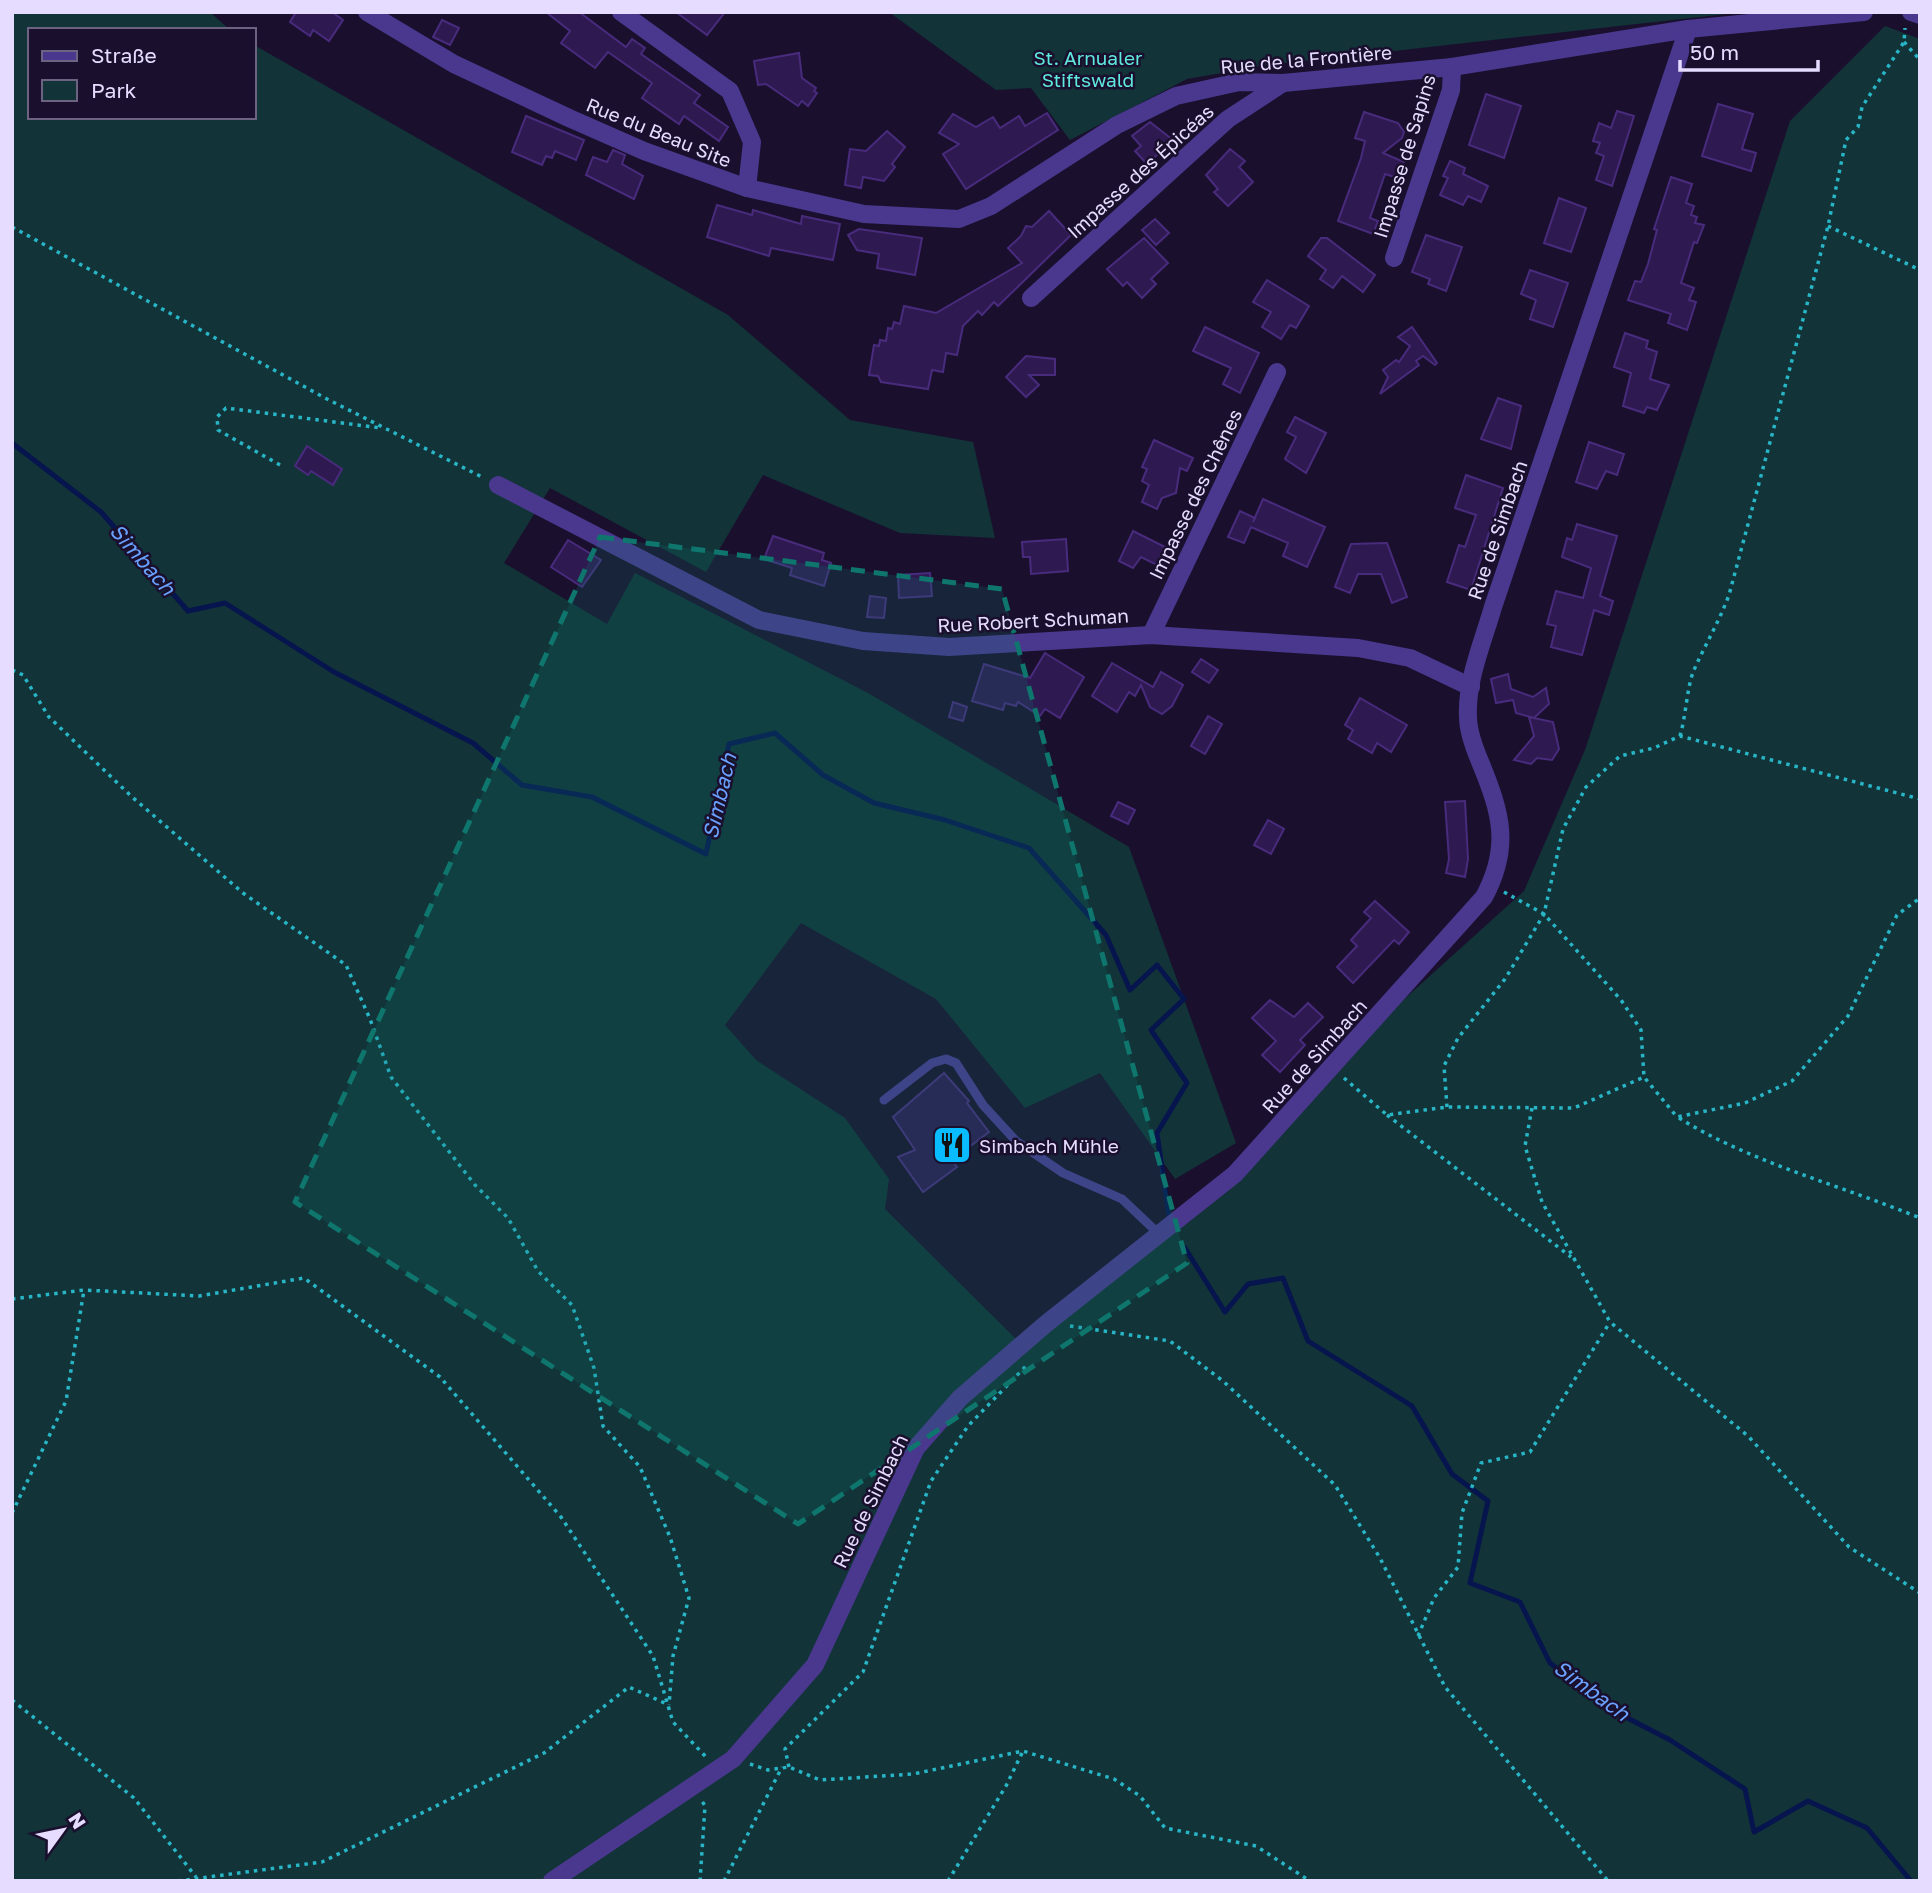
<svg xmlns="http://www.w3.org/2000/svg" width="1932" height="1893" viewBox="0 0 1932 1893" font-family="'Golos Text',sans-serif">
  <style>
    .green { fill: #123338 }
    .lines { fill: none; stroke-linecap: round; stroke-linejoin: round }
    .stream { stroke: #07154f; stroke-width: 5 }
    .building { fill: #2e1a50; stroke: #492b7d; stroke-width: 2 }
    .path { stroke: #28b6c7; stroke-width: 3.5; stroke-dasharray: 3.5 5; stroke-linecap: butt }
    .service { stroke: #4a388f; stroke-width: 9 }
    .minor { stroke: #4a388f; stroke-width: 18 }
    .marked { fill: #0f766e; fill-opacity: 0.2; stroke: #0f766e; stroke-width: 5; stroke-dasharray: 14 9; stroke-linejoin: round }
    .labels { text-anchor: middle; dominant-baseline: central; stroke-width: 5; stroke-linejoin: round; paint-order: stroke }
    .park-label { font-size: 19px; fill: #5fe9de; stroke: #1a102e }
    .street-label { font-size: 19px; fill: #e6dcff; stroke: #1a102e }
    .poi-label { font-size: 19px; fill: #e6dcff; stroke: #1a102e; text-anchor: start }
    .water-label { font-size: 21px; font-style: italic; fill: #6aa1ff; stroke: #1a102e }
  </style>
  <rect width="100%" height="100%" fill="#1a102e"/>
  <g class="green">
    <path d="M12 12H210L230 30H30V117H254V45L728 315 850 420 973 442 995 538 900 533 763 475 706 572 550 488 504 563 607 624 635 573 868 693 1129 847 1236 1143 1175 1179 1100 1073 1025 1108 936 999 801 923 725 1025 756 1060 845 1118 889 1179 885 1209 1023 1346 1174 1229 1330 1066 1524 891 1585 750 1790 121 1885 26 1920 39V1881H12Z"/>
    <path d="M889 12H1745L1268 65 1187 79 1070 140 1031 88 996 90Z"/>
  </g>
  <g class="lines">
    <g class="stream">
      <path d="M12 443 101 512 188 611 225 603 334 672 473 743 522 785 592 797 706 854 729 744 775 733 823 775 874 803 945 820 1029 848 1106 935 1130 990 1157 965 1184 999 1151 1030 1187 1083 1157 1133 1169 1216"/>
      <path d="M1185 1248 1225 1312 1248 1284 1283 1278 1308 1341 1412 1406 1452 1474 1488 1501 1470 1583 1520 1602 1550 1663 1608 1708 1670 1740 1745 1789 1754 1832 1808 1801 1867 1828 1911 1881"/>
    </g>
  </g>
  <g class="building">
    <path d="M296 12H332L343 20 329 41 313 30 310 36 290 22Z"/>
    <path d="M546 12H579L626 47 632 39 645 48 641 54 700 95 694 103 728 127 719 141 684 116 679 124 642 98 652 83 608 52 595 68 561 43 570 31Z"/>
    <path d="M676 12H725L707 35Z"/>
    <path d="M442 20 459 28 450 45 433 37Z"/>
    <path d="M799 53 802 78 816 88 814 91 817 93 808 106 802 101 798 106 766 84 758 85 754 61Z"/>
    <path d="M1486 94 1521 106 1504 158 1469 145Z"/>
    <path d="M1718 104 1753 114 1742 149 1756 153 1751 171 1702 156Z"/>
    <path d="M1617 111 1634 116 1612 186 1596 180 1604 156 1596 153 1600 143 1593 141 1599 123 1611 128Z"/>
    <path d="M1364 112 1398 123 1404 132 1402 138 1383 153 1404 162 1398 178 1385 174 1370 218 1378 221 1373 234 1338 221 1361 158 1365 141 1355 138Z"/>
    <path d="M1047 113 1058 130 966 189 943 154 959 144 939 133 953 114 976 127 993 117 1000 128 1019 116 1025 126Z"/>
    <path d="M526 116 584 140 576 160 555 151 552 158 546 156 542 165 512 152Z"/>
    <path d="M1150 122 1173 140 1147 164 1135 151 1141 146 1132 136Z"/>
    <path d="M887 131 905 147 892 164 895 167 884 181 863 177 861 188 845 185 850 149 866 151Z"/>
    <path d="M1230 149 1245 161 1239 167 1253 182 1228 206 1214 192 1218 189 1206 175Z"/>
    <path d="M613 150 625 155 622 164 643 176 634 199 586 175 593 157 607 162Z"/>
    <path d="M1450 161 1465 168 1463 174 1488 186 1481 202 1468 196 1463 205 1440 195 1448 178 1443 176Z"/>
    <path d="M1671 177 1692 184 1686 203 1694 206 1691 215 1697 217 1695 223 1704 225 1697 243 1694 242 1681 283 1694 288 1689 300 1696 302 1687 330 1668 323 1671 314 1628 300 1635 281 1641 282 1648 264 1657 230 1654 229Z"/>
    <path d="M1559 198 1586 208 1571 252 1544 243Z"/>
    <path d="M717 205 752 215 753 210 801 224 802 216 840 224 833 260 771 248 769 256 707 237Z"/>
    <path d="M1049 211 1071 235 998 306 994 302 982 315 978 311 963 326 957 355 946 353 943 372 932 370 928 389 881 382 878 376 869 375 874 345 879 346 880 340 886 341 888 328 892 329 894 322 900 324 904 306 936 313 1022 263 1008 248 1021 236 1026 226 1032 227Z"/>
    <path d="M1155 219 1169 233 1156 245 1142 230Z"/>
    <path d="M859 229 922 238 915 275 877 268 879 254 857 250 848 235Z"/>
    <path d="M1426 235 1462 247 1446 291 1428 284 1430 279 1412 272Z"/>
    <path d="M1144 238 1168 263 1151 279 1156 284 1142 298 1127 282 1123 286 1107 269Z"/>
    <path d="M1321 238H1327L1375 275 1363 292 1342 276 1333 288 1320 279 1326 270 1308 256Z"/>
    <path d="M1530 270 1568 283 1553 327 1530 319 1536 300 1521 294Z"/>
    <path d="M1267 280 1309 306 1296 328 1290 325 1281 339 1262 327 1271 312 1253 302Z"/>
    <path d="M1205 327 1259 353 1240 393 1223 384 1231 368 1193 351Z"/>
    <path d="M1412 327 1437 363 1435 365 1423 356 1416 361 1419 365 1380 394 1388 377 1383 370 1396 360 1399 362 1410 346 1398 337Z"/>
    <path d="M1625 333 1648 341 1646 348 1657 352 1650 379 1669 385 1657 410 1647 407 1644 413 1623 406 1631 373 1614 367Z"/>
    <path d="M1026 356 1055 359V375H1029L1039 385 1026 397 1006 377Z"/>
    <path d="M1498 398 1521 406 1511 449 1481 439Z"/>
    <path d="M1295 417 1326 433 1306 473 1285 459 1296 437 1287 432Z"/>
    <path d="M1154 440 1193 458 1187 471 1180 468 1176 493 1162 498 1157 509 1142 502 1149 485 1142 481 1147 469 1142 467Z"/>
    <path d="M1589 442 1624 454 1617 475 1606 471 1597 489 1576 482Z"/>
    <path d="M307 446 342 469 333 485 311 471 308 475 295 466Z"/>
    <path d="M1466 475 1503 488 1471 590 1447 582 1459 545 1465 547 1476 515 1455 508Z"/>
    <path d="M1263 499 1325 527 1307 567 1283 556 1288 543 1251 527 1244 543 1228 537 1240 511 1255 518 1253 522Z"/>
    <path d="M1577 524 1617 536 1600 596 1613 601 1609 615 1594 610 1582 655 1551 647 1556 626 1547 624 1556 591 1583 598 1591 568 1562 557 1567 538 1572 540Z"/>
    <path d="M1133 531 1165 547 1157 565 1141 557 1133 568 1119 561Z"/>
    <path d="M773 536 824 553 822 560 831 563 824 586 790 575 792 568 764 559Z"/>
    <path d="M1066 539 1068 571 1031 574 1030 557H1023L1022 542Z"/>
    <path d="M568 540 601 560 582 587 551 567Z"/>
    <path d="M1387 543 1407 597 1392 603 1381 574H1358L1350 593 1335 587 1351 544Z"/>
    <path d="M930 573 932 596 899 598 898 575Z"/>
    <path d="M870 596 886 598 884 618 867 617Z"/>
    <path d="M1045 653 1084 677 1060 718 1045 709 1040 716 1018 702 1016 706 1005 703 1003 710 972 701 984 664 1030 678Z"/>
    <path d="M1201 659 1218 670 1209 683 1192 672Z"/>
    <path d="M1112 663 1153 687 1161 672 1183 685 1172 706 1162 714 1150 707 1141 685 1135 696 1129 692 1117 712 1092 696Z"/>
    <path d="M1508 674 1511 689 1533 697 1546 688 1549 704 1534 718 1516 713 1513 700 1496 703 1491 679Z"/>
    <path d="M1360 698 1407 725 1391 752 1377 743 1372 753 1348 739 1353 730 1345 725Z"/>
    <path d="M953 702 967 707 963 721 949 717Z"/>
    <path d="M1208 716 1222 724 1205 754 1191 746Z"/>
    <path d="M1529 717 1553 722 1559 749 1552 760 1537 758 1531 764 1514 760 1534 736Z"/>
    <path d="M1465 801 1468 859 1465 877 1446 873 1449 859 1445 802Z"/>
    <path d="M1118 802 1135 810 1128 824 1111 816Z"/>
    <path d="M1268 820 1284 829 1271 854 1254 845Z"/>
    <path d="M1375 901 1409 932 1399 944 1394 940 1353 983 1337 967 1357 946 1351 940 1371 918 1364 912Z"/>
    <path d="M1270 1000 1294 1017 1308 1003 1323 1017 1300 1040 1305 1045 1280 1072 1262 1055 1276 1041 1252 1018Z"/>
    <path d="M944 1073 969 1101 967 1103 989 1132 952 1160 957 1167 923 1192 898 1157 915 1150 893 1117Z"/>
  </g>
  <g class="lines">
    <g class="path">
      <path d="M1904 42 1920 60"/>
      <path d="M1828 226 1920 270"/>
      <path d="M12 227 327 399 484 478"/>
      <path d="M280 465 218 430 217 417 226 408 381 428"/>
      <path d="M12 670 23 675 49 717 131 796 243 893 346 965 370 1019 391 1077 475 1185 508 1218 538 1271 572 1305 594 1368 603 1426 640 1467 670 1537 689 1598 673 1656 669 1705"/>
      <path d="M1680 736C1686 716 1687 686 1694 670 1705 645 1719 622 1729 595L1828 226 1846 140 1858 127 1862 107 1904 42 1905 28"/>
      <path d="M1504 892 1544 914 1621 1000 1641 1030 1644 1077 1677 1117 1745 1103 1792 1081 1848 1016 1897 915 1920 898"/>
      <path d="M1344 1078 1387 1115 1447 1107 1574 1108 1644 1077"/>
      <path d="M1447 1107 1444 1066 1458 1038 1505 979 1544 914 1563 829 1586 787 1620 756 1654 748 1680 736 1920 799"/>
      <path d="M1532 1108 1525 1146 1542 1202 1610 1322 1748 1436 1849 1547 1920 1593"/>
      <path d="M1387 1115 1571 1257"/>
      <path d="M1679 1118C1752 1163 1840 1185 1920 1218"/>
      <path d="M12 1299 84 1290 199 1296 304 1278 440 1377 561 1517 653 1656 673 1722 707 1758"/>
      <path d="M1070 1326 1170 1341 1223 1381 1335 1485 1380 1558 1445 1687 1608 1881"/>
      <path d="M12 1513 66 1401 84 1290"/>
      <path d="M1418 1636 1434 1598 1458 1567 1462 1513 1481 1463 1530 1452 1610 1322"/>
      <path d="M12 1700 134 1798 196 1877"/>
      <path d="M750 1764 768 1770 789 1767 820 1780 913 1774 1023 1751 1114 1779 1140 1796 1165 1828 1256 1846 1310 1881"/>
      <path d="M789 1767 785 1749 863 1672 931 1481 968 1426 1026 1366"/>
      <path d="M178 1881 322 1862 544 1753 629 1687 669 1705"/>
      <path d="M700 1881 705 1806 702 1801"/>
      <path d="M724 1881 782 1767"/>
      <path d="M948 1881 1006 1786 1023 1751"/>
    </g>
    <path class="service" d="M884 1100 932 1063 946 1059 956 1063 983 1105 1016 1141 1063 1173 1122 1199 1159 1234"/>
    <g class="minor">
      <path d="M367 12 454 64 569 118 644 151 747 188 864 214 959 219 991 206 1117 125 1176 96 1239 82 1283 83 1452 67 1688 29 1864 12"/>
      <path d="M621 12 730 91 752 142 747 188"/>
      <path d="M1911 12 1920 15"/>
      <path d="M1394 258 1451 90 1452 67"/>
      <path d="M1031 298 1228 119 1283 83"/>
      <path d="M498 485 759 620 863 641 949 647 1151 635 1358 648 1410 658 1471 687"/>
      <path d="M1151 635 1277 372"/>
      <path d="M552 1881 733 1759 815 1665 916 1448 960 1398 1047 1323 1235 1174 1484 897C1511 847 1501 813 1481 764 1475 750 1468 732 1468 717 1466 681 1483 642 1493 607L1688 29"/>
    </g>
  </g>
  <path class="marked" d="M600 537 1002 589 1187 1263 798 1524 295 1202Z"/>
  <defs>
    <g id="restaurant-square" transform="scale(2.0125)"><rect x="-9" y="-9" width="18" height="18" rx="4" fill="#08bcff" stroke="#1a102e"/><path d="M-5-6h1v4h1v-4h1v4h1v-4h1v5L-1.5 .5V6h-2V.5L-5-1ZM5-6V6H3V1.5H1.5Q1.5-4 5-6Z" fill="#111"/></g>
  </defs>
  <g fill-rule="evenodd">
    <use href="#restaurant-square" x="952" y="1145"/>
  </g>
  <g class="labels">
    <g class="park-label">
      <text x="1088" y="57">St. Arnualer<tspan x="1088" dy="22">Stiftswald</tspan></text>
    </g>
    <g class="street-label">
      <text transform="translate(1306 59) rotate(-5)">Rue de la Frontière</text>
      <text transform="translate(659 132) rotate(22)">Rue du Beau Site</text>
      <text transform="translate(1404 156) rotate(-73)">Impasse de Sapins</text>
      <text transform="translate(1140 171) rotate(-42)">Impasse des Épicéas</text>
      <text transform="translate(1195 494) rotate(-64)">Impasse des Chênes</text>
      <text transform="translate(1497 530) rotate(-71)">Rue de Simbach</text>
      <text transform="translate(1033 620) rotate(-3)">Rue Robert Schuman</text>
      <text transform="translate(1314 1056) rotate(-48)">Rue de Simbach</text>
      <text transform="translate(870 1501) rotate(-64)">Rue de Simbach</text>
    </g>
    <g class="poi-label">
      <text x="979" y="1145">Simbach Mühle</text>
    </g>
    <g class="water-label">
      <text transform="translate(143 559) rotate(49)">Simbach</text>
      <text transform="translate(719 796) rotate(-77)">Simbach</text>
      <text transform="translate(1592 1690) rotate(36)">Simbach</text>
    </g>
  </g>
  <rect width="1932" height="1893" fill="none" stroke="#e6dcff" stroke-width="28"/>
  <rect x="28" y="28" width="228" height="91" fill="#1a102e" stroke="#6c6282" stroke-width="2"/>
  <rect x="42" y="51" width="35" height="10" fill="#4a388f" stroke="#6c6282" stroke-width="2"/>
  <text x="91" y="63" font-size="21" fill="#e6dcff">Straße</text>
  <rect x="42" y="80" width="35" height="21" fill="#123338" stroke="#6c6282" stroke-width="2"/>
  <text x="91" y="98" font-size="21" fill="#e6dcff">Park</text>
  <g transform="translate(63 1830) rotate(57)" stroke="#1a102e" stroke-width="5" paint-order="stroke">
  <path d="M0-5L12 26L0 18L-12 26Z" fill="#e6dcff"/>
  <text y="-10" font-size="19" font-weight="bold" text-anchor="middle" fill="#e6dcff">N</text>
  </g>
  <path d="M1680 60v10h138v-10" fill="none" stroke="#e6dcff" stroke-width="3.5"/>
  <text x="1690" y="60" font-size="21" fill="#e6dcff" stroke="#1a102e" stroke-width="5" paint-order="stroke">50 m</text>
</svg>
